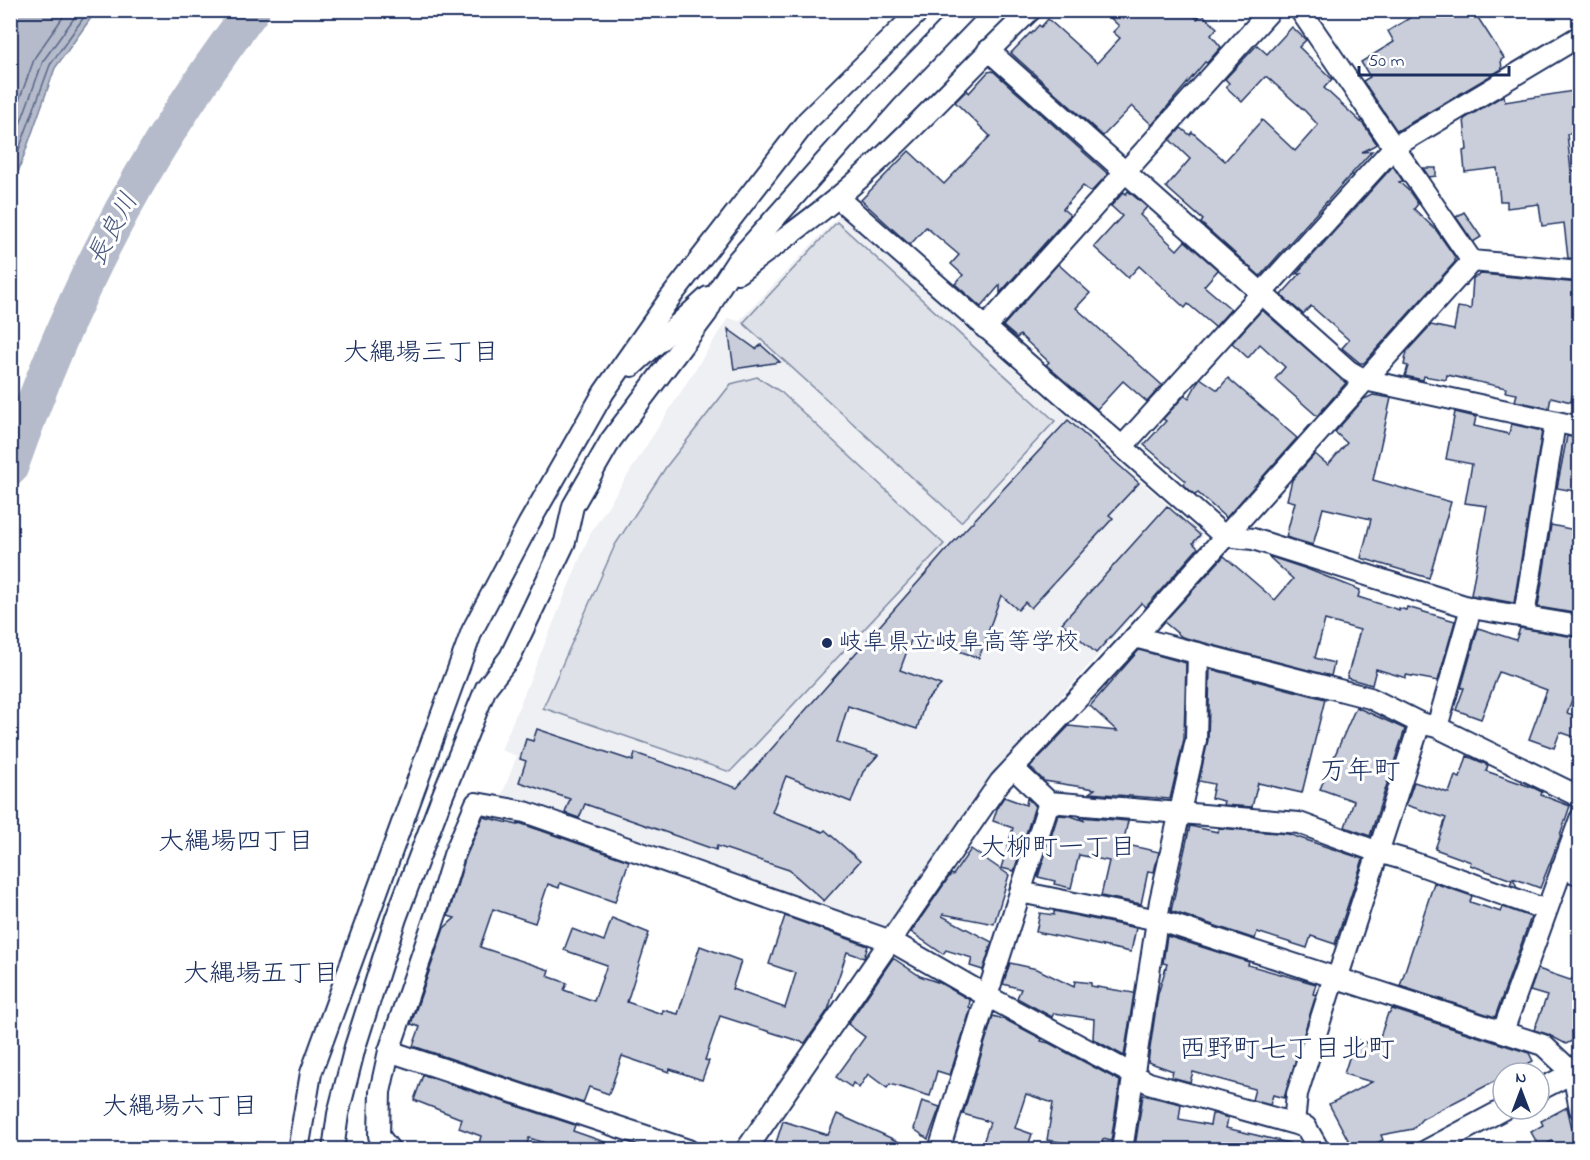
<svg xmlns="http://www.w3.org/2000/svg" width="1590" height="1160" viewBox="0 0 1590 1160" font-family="'Indie Flower','Klee One',sans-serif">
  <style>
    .built { fill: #eff0f4 }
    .green { fill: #dee1e7; stroke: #7c88a2; stroke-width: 1.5 }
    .water { fill: #b5bbca; stroke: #77839f; stroke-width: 1.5 }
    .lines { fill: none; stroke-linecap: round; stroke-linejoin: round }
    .shore { stroke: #596789; stroke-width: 1.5 }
    .river { stroke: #b5bbca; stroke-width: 36 }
    .building { fill: #caceda; stroke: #1b2f5e; stroke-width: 1.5 }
    .minor-casing { stroke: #1b2f5e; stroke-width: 24 }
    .minor { stroke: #fff; stroke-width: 20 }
    .poi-dot { fill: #1b2f5e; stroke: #fff; stroke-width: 2 }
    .labels { text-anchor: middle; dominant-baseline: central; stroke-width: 6; stroke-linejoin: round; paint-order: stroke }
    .poi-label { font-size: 24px; fill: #1b2f5e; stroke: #fff; text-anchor: start }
    .water-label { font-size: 26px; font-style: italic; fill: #49597e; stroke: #fff }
    .neighbourhood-label { font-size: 26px; fill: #1b2f5e; stroke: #fff }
    .quarter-label { font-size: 27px; fill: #1b2f5e; stroke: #fff }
  </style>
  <rect width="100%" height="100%" fill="#fff"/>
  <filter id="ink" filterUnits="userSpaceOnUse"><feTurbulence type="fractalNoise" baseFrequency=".0167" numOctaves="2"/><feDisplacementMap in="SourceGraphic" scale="12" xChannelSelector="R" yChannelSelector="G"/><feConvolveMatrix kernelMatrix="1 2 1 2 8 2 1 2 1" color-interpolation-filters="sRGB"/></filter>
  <g filter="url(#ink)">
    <path class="built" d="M840 215 1203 536 992 775 889 927 878 931 500 800 517 756 501 750 590 534 728 318 739 321Z"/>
    <g class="green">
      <path d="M837 222 1055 421 961 522 743 323Z"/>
      <path d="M757 377 781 392 944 544 730 772 543 708 615 545 666 467 731 384Z"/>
    </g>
    <path class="water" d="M11 10 96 11 55 68 11 192Z"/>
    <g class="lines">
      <g class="shore">
        <path d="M10 125 35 57 68 10"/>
        <path d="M10 152 43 61 80 10"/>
        <path d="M10 174 50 65 89 10"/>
      </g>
      <path class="river" d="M10 468C38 389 69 312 108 237 148 159 199 81 252 10"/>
    </g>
    <g class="building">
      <path d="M1102 10H1188L1197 19 1202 14 1217 28 1211 35 1221 47 1207 63 1205 62 1152 125 1132 106 1103 136 1011 53 1030 33 1031 34 1039 25 1041 27 1048 19 1097 63 1120 38 1113 32 1119 26Z"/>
      <path d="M1409 10H1473L1504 58 1501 60 1502 69 1397 131 1363 81 1370 77 1361 62 1394 42 1388 31 1413 16Z"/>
      <path d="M1292 27 1306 40 1299 47 1332 79 1324 88 1364 125 1377 144 1362 152 1372 151 1260 276 1201 223 1203 220 1166 187 1190 159 1170 140 1181 128 1190 135 1192 132 1225 161 1262 120 1295 151 1318 125 1305 111 1267 77H1265L1242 102 1226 87 1229 83 1225 79 1257 45 1267 54Z"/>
      <path d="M993 71 1108 174 1091 192 1083 186 1063 209 1070 215 1000 293V285L981 307 955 284 963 275 951 264 959 255 926 227 910 245 861 200 909 151 944 184 990 136 955 102 967 90 969 93 988 72Z"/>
      <path d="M1573 91 1578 133 1567 134 1571 171 1580 170V259L1568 258 1564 223 1542 226 1539 204 1507 208V201H1500L1497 168 1465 172 1463 151 1467 150 1464 119 1504 95 1505 102Z"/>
      <path d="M1393 166 1403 181 1399 182 1409 191 1418 204 1414 209 1436 230 1455 257V262L1364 363H1360L1342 348 1349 340 1311 306 1303 314 1281 295 1301 273 1296 274Z"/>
      <path d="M1423 168H1436V176L1429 177Z"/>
      <path d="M1128 191 1147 207 1140 215 1177 250 1185 241 1218 270 1204 286 1231 309 1215 327 1188 304 1185 308 1139 266 1128 278 1094 247 1122 216 1111 206 1124 192 1126 194Z"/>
      <path d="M1464 212 1481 237 1473 242 1456 217Z"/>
      <path d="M1058 264 1090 293 1076 308 1162 385 1147 402 1123 381 1097 409 1046 365 1049 362 1020 335 1017 338 1003 326Z"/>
      <path d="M1481 274 1580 283V374L1577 373 1571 402 1551 397 1549 408 1515 401 1517 394 1505 392 1506 388 1447 375 1446 380 1424 376 1423 380 1405 376 1408 366 1404 365 1407 351 1431 325 1454 330 1458 307 1471 309 1473 278Z"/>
      <path d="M1262 310 1346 383 1317 416 1275 379 1285 367 1260 344 1248 358 1232 343Z"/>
      <path d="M728 329 756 349 761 345 780 362 734 369Z"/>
      <path d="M1200 378 1218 390 1228 378 1297 438 1226 518 1198 493 1195 495 1183 484 1186 481 1144 445 1166 421 1163 419 1185 395 1189 398Z"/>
      <path d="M1373 395 1391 398 1373 480 1451 502 1429 578 1361 558 1371 519 1323 508 1313 545 1286 537 1295 502 1287 500 1292 480 1315 454 1328 465 1347 443 1335 432 1364 399Z"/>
      <path d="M1455 412 1476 417 1474 426 1509 434 1511 424 1542 431 1514 603 1471 595 1487 506 1465 503 1472 464 1446 459Z"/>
      <path d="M1068 420 1139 483 1109 515 1113 518 1031 608 1025 602 1018 610 1001 595 979 658 913 635 900 670 941 685 925 702 917 729 848 706 837 742 878 755 863 772 851 802 786 776 772 812 823 832 825 830 860 861 824 901 789 870 717 846 716 850 585 804 579 818 565 813 570 799 519 782 526 761 520 759 526 739 533 741 537 729 633 761 635 753 737 788 949 547Z"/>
      <path d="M1567 436 1580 439V492L1557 488Z"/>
      <path d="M1167 506 1200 535 1193 543 1198 548 1146 607 1141 603 1096 653 1062 623Z"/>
      <path d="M1551 525 1580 531V614L1538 607Z"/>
      <path d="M1224 556 1275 600 1293 579 1268 556 1307 569 1360 590 1358 597 1399 610V608L1406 610 1407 607 1455 621 1438 681 1406 675V678L1376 669 1372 685 1347 678 1360 630 1325 620 1315 658 1334 663 1331 676 1182 637 1164 622Z"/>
      <path d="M1478 628 1516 640 1520 628 1580 638V678L1567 713 1580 717V739L1560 732 1554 748 1529 739 1547 690 1499 672 1481 719 1456 710 1464 688H1461Z"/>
      <path d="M1139 650 1186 663 1184 739 1170 799 1089 793 1095 789 1044 781 1030 767 1069 726 1117 731 1090 706Z"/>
      <path d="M1210 669 1325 699 1302 793 1258 783 1252 807 1223 805 1224 801 1211 798 1214 784 1199 781 1208 740Z"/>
      <path d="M1356 707 1405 729 1370 836 1345 827 1354 801 1320 789Z"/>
      <path d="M1467 756 1488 765 1486 771 1534 788 1542 792 1541 795 1570 806 1560 835H1561L1540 888 1513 878 1517 887 1510 885 1512 880 1470 865 1471 862 1435 849 1446 818 1406 805 1414 782 1449 793 1455 776 1460 778Z"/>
      <path d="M1004 797 1026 805 1027 798 1035 806 1014 871 1001 868 1013 828 993 821 998 806Z"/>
      <path d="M1058 815 1071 816 1085 821 1080 817 1128 821 1123 844 1159 852 1154 872 1148 871 1141 904 1101 896 1109 861 1079 855 1071 888 1054 884 1055 881 1038 877Z"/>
      <path d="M483 817 518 825V823L522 824 629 861 615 902 560 883 559 888 548 884 535 923 493 909 480 947 549 970 547 976 567 983 564 990 594 1001 607 965 564 950 572 929 604 941 612 918 649 933 627 1002 662 1014 663 1010 678 1014 700 946 741 961 732 989 785 1008 796 973 769 964 785 916 868 946 864 958 847 952 828 1010 805 1043 720 1016 705 1060 709 1061 702 1080 670 1069 669 1072 622 1056 609 1094 589 1087 583 1103 413 1046 420 1027 411 1024 444 928 455 918 448 916 465 859Z"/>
      <path d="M1190 826 1218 832 1219 828 1288 834 1363 859 1335 944 1311 936 1307 948 1257 932 1255 939 1171 911Z"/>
      <path d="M971 849 1009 875 994 924 943 914 942 916 992 942 983 970 970 966 972 958 946 950 943 954 911 932 951 874 953 875Z"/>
      <path d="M1434 883 1472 896 1470 902 1501 912 1503 907 1531 917 1495 1017 1400 986Z"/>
      <path d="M1054 911 1136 928 1131 952 1036 932 1040 913 1054 915Z"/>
      <path d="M1167 936 1249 962 1248 965 1316 984 1313 994 1316 995 1284 1098 1273 1095 1270 1105 1252 1100 1255 1089 1193 1072 1190 1082 1171 1077 1173 1071 1148 1062 1158 994 1167 964 1163 963Z"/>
      <path d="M893 958 920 976 940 983 970 1000 969 1007 971 1008 950 1075 937 1071 930 1096 890 1084 887 1088 868 1074 859 1088 853 1083 851 1087 836 1077 865 1037 848 1024Z"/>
      <path d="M1010 963 1037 969 1074 987 1075 981 1091 983V986L1134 993 1124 1056 1093 1039 1094 1019 1054 1013 1052 1017 1017 998 1021 989 1003 984Z"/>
      <path d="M1538 969 1570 980 1580 974V1037L1566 1044 1547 1034 1534 1030 1547 996 1530 991Z"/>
      <path d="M1392 1009 1529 1053 1533 1061 1511 1073H1503V1077L1422 1119 1413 1129 1381 1135 1383 1140 1364 1149H1353L1329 1104 1372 1082 1344 1074 1355 1039 1377 1046 1388 1013H1390Z"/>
      <path d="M993 1016 1006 1020 1042 1039 1041 1041 1049 1043 1120 1081 1111 1141 1103 1139 1102 1148 1047 1140 1053 1103 1026 1094 1015 1128 1032 1134 1027 1149H981L990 1122 963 1114Z"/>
      <path d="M423 1075 575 1125 573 1131 619 1147V1149H564L529 1138 525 1149H496L479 1144 481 1136 459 1128 462 1119 414 1100Z"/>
      <path d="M1143 1095 1181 1104 1179 1119 1210 1125 1212 1114H1216L1228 1118 1226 1128 1289 1143 1288 1149H1149L1135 1147Z"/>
      <path d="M922 1101 940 1107 928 1139 914 1129Z"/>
      <path d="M1567 1107 1577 1149H1556L1552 1141 1540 1148 1531 1132 1543 1125 1541 1121Z"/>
      <path d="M837 1114 882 1134 914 1149H774L783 1121 828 1135Z"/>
    </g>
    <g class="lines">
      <g class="minor-casing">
        <g id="minor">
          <path d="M1300 10 1472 261 1580 271"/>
          <path d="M988 50 1349 371 1365 380 1580 427"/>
          <path d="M838 198 1224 536 1253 539 1471 608 1580 626"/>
          <path d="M738 273C783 239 830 207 871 168 926 118 976 61 1031 10"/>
          <path d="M985 328 1271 10"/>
          <path d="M632 366 708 297"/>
          <path d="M1122 447 1394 147 1580 36"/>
          <path d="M1524 616 1555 423"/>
          <path d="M1135 637 1370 698 1420 723 1437 727 1580 797"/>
          <path d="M1437 727 1471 608"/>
          <path d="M1014 769 1049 802 1299 823 1378 852 1406 860 1546 910"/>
          <path d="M1049 802 987 996 1149 1083 1306 1127 1319 1150"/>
          <path d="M1562 867 1580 875"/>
          <path d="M1020 892 1158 920 1543 1045 1573 1073 1580 1109"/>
          <path d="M1337 979 1420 723"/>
          <path d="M1503 1031 1580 819"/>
          <path d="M389 1051 688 1150"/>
          <path d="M1539 1090 1580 1069"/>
          <path d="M1294 1123 1297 1094 1334 977"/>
          <path d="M298 1150 311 1073 472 631 528 525 604 392 670 298 807 121 920 10"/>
          <path d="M333 1150 338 1114 355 1047 396 918 442 797 486 688 510 657 565 542 573 506 611 440 707 313 720 287 737 261 885 94 966 10"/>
          <path d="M390 1150 379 1136 380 1092 389 1051 437 911 454 855 476 803 525 812 891 941 987 996 939 1150"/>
          <path d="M746 1150 1000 782 1135 637 1472 261"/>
          <path d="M1122 1150 1160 901 1196 740 1198 653"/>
          <path d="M1427 1150 1504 1109"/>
        </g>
      </g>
      <use href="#minor" class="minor"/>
    </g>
  </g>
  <circle class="poi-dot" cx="827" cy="643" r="6"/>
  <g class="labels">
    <g class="poi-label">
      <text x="839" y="643">岐阜県立岐阜高等学校</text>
    </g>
    <g class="water-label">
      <text transform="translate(114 230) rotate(-62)">長良川</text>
    </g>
    <g class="neighbourhood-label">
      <text x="421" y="354">大縄場三丁目</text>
      <text x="236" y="843">大縄場四丁目</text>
      <text x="1058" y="849">大柳町一丁目</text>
      <text x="261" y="975">大縄場五丁目</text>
      <text x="180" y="1108">大縄場六丁目</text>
    </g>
    <g class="quarter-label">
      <text x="1360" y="772">万年町</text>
      <text x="1287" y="1050">西野町七丁目北町</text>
    </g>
  </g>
  <rect width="1590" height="1160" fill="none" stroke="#fff" stroke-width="36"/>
  <rect x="18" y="18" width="1554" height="1124" fill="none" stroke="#1b2f5e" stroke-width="2" filter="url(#ink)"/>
  <g transform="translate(1521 1091)"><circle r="28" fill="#ffffff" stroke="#a4acbf" stroke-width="1.5"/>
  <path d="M0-4.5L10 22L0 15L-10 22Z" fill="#1b2f5e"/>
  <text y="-9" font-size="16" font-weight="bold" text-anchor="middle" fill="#1b2f5e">N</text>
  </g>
  <path d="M1359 66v9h150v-9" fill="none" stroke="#1b2f5e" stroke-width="3"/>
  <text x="1368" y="66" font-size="18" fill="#1b2f5e" stroke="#ffffff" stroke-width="4.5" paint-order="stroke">50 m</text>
</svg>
